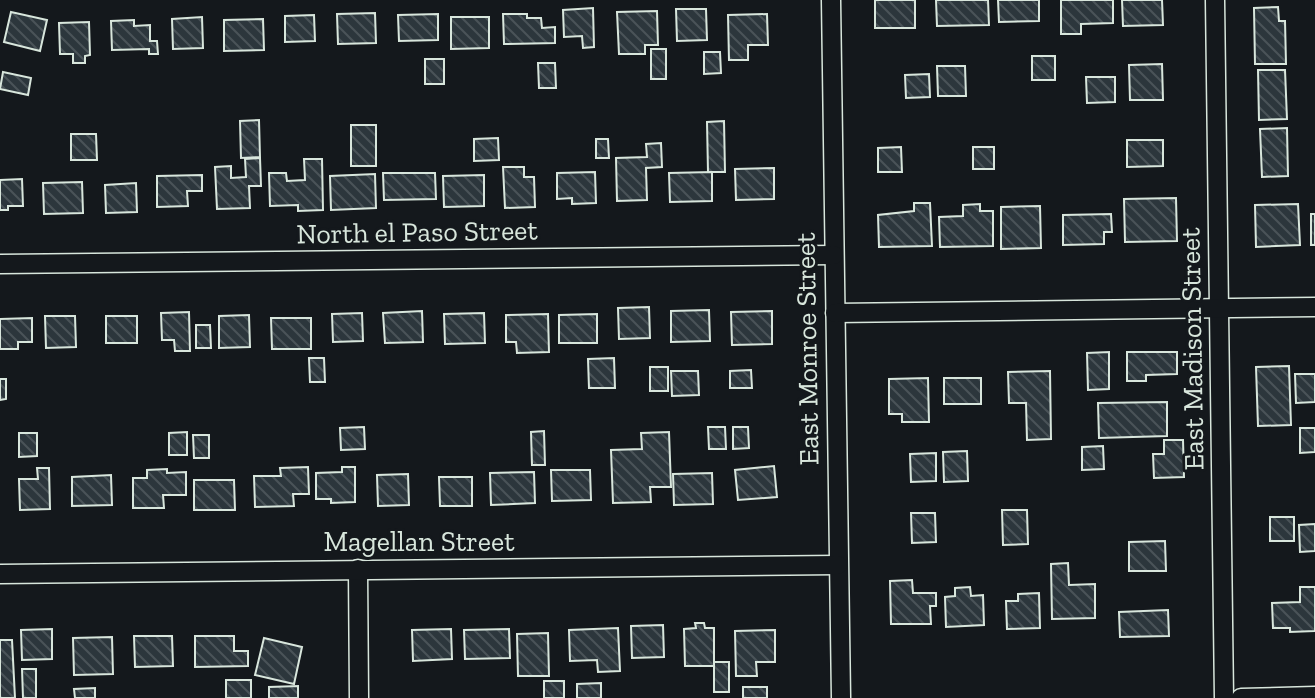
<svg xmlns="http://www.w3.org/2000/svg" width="1315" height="698" viewBox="0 0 1315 698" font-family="'Zilla Slab',serif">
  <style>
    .building { fill: url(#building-back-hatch); stroke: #d8e6dc; stroke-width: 2 }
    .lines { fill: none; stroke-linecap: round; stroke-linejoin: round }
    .street-casing { stroke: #d8e6dc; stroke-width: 21 }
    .street { stroke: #14181c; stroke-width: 18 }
    .labels { text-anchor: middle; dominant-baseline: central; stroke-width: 6; stroke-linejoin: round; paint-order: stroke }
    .street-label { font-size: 28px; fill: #d8e6dc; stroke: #14181c }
  </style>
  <defs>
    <pattern id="building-back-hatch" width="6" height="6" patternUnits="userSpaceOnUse" patternTransform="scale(2)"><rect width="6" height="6" fill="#2c363c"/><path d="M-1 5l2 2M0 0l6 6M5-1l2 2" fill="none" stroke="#4a5358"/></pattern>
  </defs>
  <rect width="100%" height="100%" fill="#14181c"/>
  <g class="building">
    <rect x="875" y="0" width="40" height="28"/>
    <path d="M936 0H988L989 25 937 26Z"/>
    <path d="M998 0H1039V21L999 22Z"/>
    <path d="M1061 0H1113V23L1081 24V34H1061Z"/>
    <path d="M1122 0H1162L1163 25 1123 26Z"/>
    <path d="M1278 7 1279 21H1285L1286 64H1255L1254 8Z"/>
    <path d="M593 8 594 47 583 48 582 36 564 37 563 10Z"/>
    <path d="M676 9H706L707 40 677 41Z"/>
    <path d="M657 11 658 45H645V54H619L617 12Z"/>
    <path d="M11 12 47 20 40 51 4 42Z"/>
    <path d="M375 13 376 43 338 44 337 14Z"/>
    <path d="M438 14V40L399 41 398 15Z"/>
    <path d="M503 14H527V18H541L542 28 555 27V43L504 44Z"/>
    <path d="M767 14 768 45H748V60H729L728 15Z"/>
    <path d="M314 15 315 41 285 42V16Z"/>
    <path d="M202 17 203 48 173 49 172 19Z"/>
    <path d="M451 17H489V48L451 49Z"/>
    <path d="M263 19 264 50 224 51V20Z"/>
    <path d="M134 20V26L150 25V41H157L158 54H149V49L112 50 111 21Z"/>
    <path d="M89 22 90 55 85 56V63H73V54H60L59 23Z"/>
    <rect x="651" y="49" width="15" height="30"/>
    <path d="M704 52H720L721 73 704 74Z"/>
    <rect x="1032" y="56" width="23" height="24"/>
    <rect x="425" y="59" width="19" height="25"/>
    <path d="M538 63H555L556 88H539Z"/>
    <path d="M1162 64 1163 100H1130L1129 65Z"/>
    <path d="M937 66H965L966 96H938Z"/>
    <path d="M1258 70H1285L1287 119 1259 120Z"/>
    <path d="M3 72 31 78 28 95 0 89Z"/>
    <path d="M929 74 930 97 906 98 905 75Z"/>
    <path d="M1086 77H1115V102L1087 103Z"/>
    <path d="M259 120 260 157 241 158 240 121Z"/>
    <path d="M724 121 725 172H708L707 122Z"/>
    <rect x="351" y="125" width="25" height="41"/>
    <path d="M1287 128 1288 176 1262 177 1260 129Z"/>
    <path d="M71 134H96L97 160H71Z"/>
    <path d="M498 138 499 160 474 161V139Z"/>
    <path d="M596 139H608L609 158H596Z"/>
    <path d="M1127 140H1163V166L1127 167Z"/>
    <path d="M661 143 662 167 646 168 647 200 617 201 616 158 647 157 646 144Z"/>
    <path d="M901 147 902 172H878V148Z"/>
    <rect x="973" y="147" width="21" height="22"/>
    <path d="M260 158 261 186H249L250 208 217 209 215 167 231 166V178L246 177 245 159Z"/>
    <path d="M304 159H322L323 210 298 211V205L270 206 269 173H286L287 181 305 180Z"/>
    <path d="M503 167H524V177H534L535 207 505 208Z"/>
    <path d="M774 168V199L736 200 735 169Z"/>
    <path d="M595 172 596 203 572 204V198L557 199V173Z"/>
    <path d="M712 172V201L670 202 669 173Z"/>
    <path d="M383 173H435L436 199 384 200Z"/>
    <path d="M375 174 376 208 331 210 330 176Z"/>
    <path d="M202 175V191H187L188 206 157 207V176Z"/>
    <path d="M484 175V206L444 207 443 176Z"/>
    <path d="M22 179 23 206H8V210H0V180Z"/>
    <path d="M82 182 83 213 44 214 43 183Z"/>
    <path d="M136 183 137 212 106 213 105 185Z"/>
    <path d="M1176 198 1177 241 1125 242 1124 199Z"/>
    <path d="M914 203H930L932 246 879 247 878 215 914 211Z"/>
    <path d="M980 204V211H993V246L940 247 939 217 963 216V205Z"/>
    <path d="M1298 204 1300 245 1256 247 1255 205Z"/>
    <path d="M1040 206 1041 248 1001 249V207Z"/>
    <path d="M1111 214 1112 232H1104V244L1063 245V215Z"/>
    <rect x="1311" y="214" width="4" height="31"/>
    <path d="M649 307 650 338 619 339 618 308Z"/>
    <path d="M709 310 710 341 671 342V311Z"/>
    <path d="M422 311 423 342 385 343 383 313Z"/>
    <path d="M772 311V344L732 345 731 312Z"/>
    <path d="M189 312 190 351H175L174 340H162L161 313Z"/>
    <path d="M362 313 363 341 333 342 332 314Z"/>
    <path d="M484 313 485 343 445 344 444 314Z"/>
    <path d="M548 314 549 352 517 353 516 342H506V315Z"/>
    <path d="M597 314V343H559V315Z"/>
    <path d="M249 315 250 347 219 348V316Z"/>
    <path d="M45 316H75L76 347 46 348Z"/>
    <rect x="106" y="316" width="31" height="27"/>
    <path d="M32 318V342H18V349H0V319Z"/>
    <path d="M271 318H311V349H272Z"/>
    <path d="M196 325H210L211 348H196Z"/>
    <path d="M1109 352V389L1088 390 1087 353Z"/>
    <path d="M1127 352H1177V374L1146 375V381H1127Z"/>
    <path d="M309 358H324L325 382H310Z"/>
    <path d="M614 358 615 388H589L588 359Z"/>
    <path d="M1289 366 1291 425 1258 426 1256 367Z"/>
    <rect x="650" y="367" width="18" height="24"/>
    <path d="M751 370 752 388H730V371Z"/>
    <path d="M671 371H698L699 395 672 396Z"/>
    <path d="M1050 371 1051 439 1027 440 1026 403H1009L1008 372Z"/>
    <path d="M1295 374H1315V402L1296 403Z"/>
    <path d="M928 378 929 422H902V414H889V379Z"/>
    <rect x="944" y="378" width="37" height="26"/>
    <path d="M0 379H6V399L0 400Z"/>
    <path d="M1167 402V436L1099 438 1098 403Z"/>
    <path d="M364 427 365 449 341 450 340 428Z"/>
    <path d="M708 427H725L726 449H709Z"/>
    <path d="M733 427H748L749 448 733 449Z"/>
    <path d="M1300 428H1315V452L1300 453Z"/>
    <path d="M544 431 545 465H532L531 432Z"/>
    <path d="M187 432V455H169V433Z"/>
    <path d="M669 432 671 487H650L651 502 613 503 611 450 642 449 641 433Z"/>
    <path d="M19 433H37V456L19 457Z"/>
    <path d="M193 435H209V458H194Z"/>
    <path d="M1164 440H1183L1184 477 1154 478 1153 454H1164Z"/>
    <path d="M1103 446 1104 469 1082 470V447Z"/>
    <path d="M967 451 968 481 944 482 943 452Z"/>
    <path d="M936 453V481L911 482 910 454Z"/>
    <path d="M774 466 777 497 738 500 735 470Z"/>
    <path d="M308 467 309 494H293L294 506 255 507 254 476H281L280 468Z"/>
    <path d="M342 467H355V502L331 503V499H316V473L342 472Z"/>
    <path d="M37 468H49L50 509 20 510 19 479H38Z"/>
    <path d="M167 469V473L186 472V495H163L164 508H133V478H147V470Z"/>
    <path d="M551 470H590L591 500 552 501Z"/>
    <path d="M534 472 535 503 491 505 490 473Z"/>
    <path d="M712 473 713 504 674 505 673 474Z"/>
    <path d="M408 474 409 505 378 506 377 475Z"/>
    <path d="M111 475 112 505 72 506V477Z"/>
    <path d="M439 477H472V506H440Z"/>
    <path d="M194 480H234L235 510H194Z"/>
    <path d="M1002 510H1027L1028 544 1003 545Z"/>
    <path d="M911 513H935L936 542 912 543Z"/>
    <rect x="1270" y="517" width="24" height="24"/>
    <path d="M1315 524V551L1300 552 1299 525Z"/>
    <path d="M1165 541 1166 571H1129V542Z"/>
    <path d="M1068 563 1069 585 1095 584V618L1052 619 1051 564Z"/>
    <path d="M912 580 913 593H936V606H930L931 624H891L890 581Z"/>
    <path d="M970 587 971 596 983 595 984 625 946 627 945 597 955 596V588Z"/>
    <path d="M1300 587H1315V631L1290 632V628H1273L1272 603 1300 602Z"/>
    <path d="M1039 593 1040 628 1007 629 1006 601H1018V594Z"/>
    <path d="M1168 610 1169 636 1120 637 1119 612Z"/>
    <path d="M695 623H704L705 628H714V666H685L684 629 696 628Z"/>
    <path d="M663 625 664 657 632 658 631 626Z"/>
    <path d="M618 628 620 671 598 672 597 660 570 661 569 630Z"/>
    <path d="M52 629V659L22 660 21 630Z"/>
    <path d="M451 629 452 659 413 661 412 630Z"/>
    <path d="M509 629 510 658 465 659 464 630Z"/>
    <path d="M775 630V662H756L757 676H736L735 631Z"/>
    <path d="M548 633 549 676H518L517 634Z"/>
    <path d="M134 636H172L173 666 135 667Z"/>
    <path d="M195 636H234V651H248V666L195 667Z"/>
    <path d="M112 637 113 674 74 675 73 638Z"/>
    <path d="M264 638 302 647 294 684 255 675Z"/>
    <path d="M0 640H12L15 698H0Z"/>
    <rect x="714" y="662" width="15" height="30"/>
    <path d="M22 669H36V698H23Z"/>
    <rect x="226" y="680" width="25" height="18"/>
    <rect x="544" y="681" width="20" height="17"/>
    <path d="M601 683V698H577V684Z"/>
    <path d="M298 686V698H269V687Z"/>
    <rect x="743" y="687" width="24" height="11"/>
    <path d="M95 688V698H75L74 689Z"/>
  </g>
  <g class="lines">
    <g class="street-casing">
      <g id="street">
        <path d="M831 0 841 698"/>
        <path d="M1215 0 1224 698"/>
        <path d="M0 264 834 255"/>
        <path d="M835 313 1315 307"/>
        <path d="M358 569 359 698"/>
        <path d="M0 574 838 565"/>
        <path d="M1241 698 1315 696"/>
      </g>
    </g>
    <use href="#street" class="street"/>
  </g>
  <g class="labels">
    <g class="street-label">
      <text transform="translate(417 232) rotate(-1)">North el Paso Street</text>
      <text transform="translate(807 349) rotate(-91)">East Monroe Street</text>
      <text transform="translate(1192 349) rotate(-91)">East Madison Street</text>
      <text x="419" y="541">Magellan Street</text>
    </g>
  </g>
</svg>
